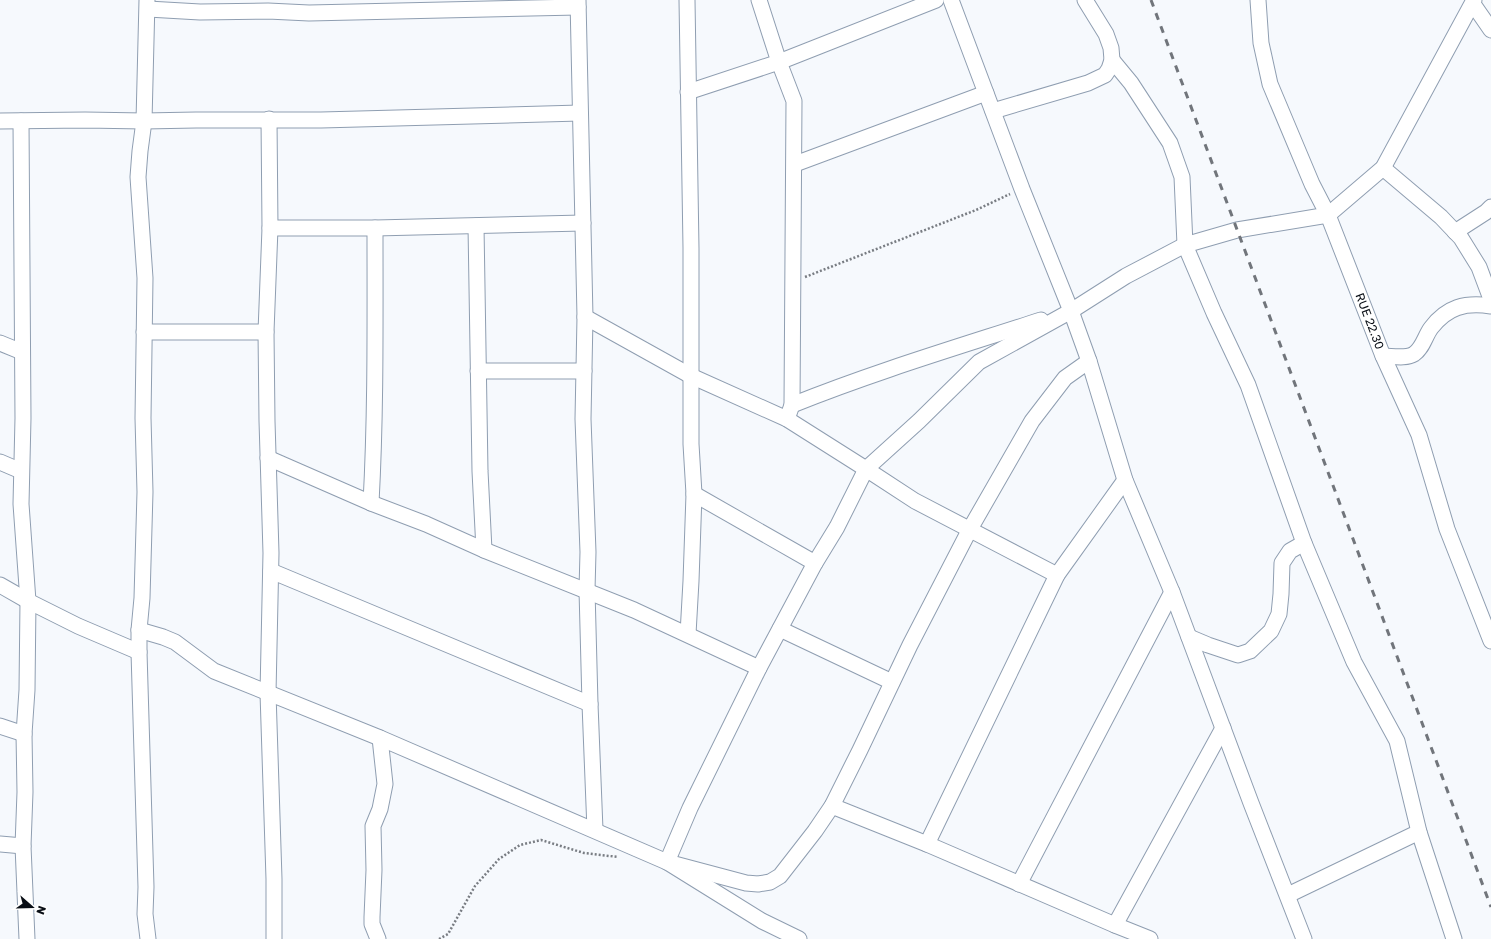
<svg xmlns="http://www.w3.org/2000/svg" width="1491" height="939" viewBox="0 0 1491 939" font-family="'Golos Text',sans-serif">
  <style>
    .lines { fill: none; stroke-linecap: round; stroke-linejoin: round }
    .minor-casing { stroke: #8f9eb1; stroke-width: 17 }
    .path { stroke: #797d83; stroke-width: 2.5; stroke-dasharray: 2 2; stroke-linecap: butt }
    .minor { stroke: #fff; stroke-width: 15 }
    .rail { stroke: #71757b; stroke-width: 3; stroke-dasharray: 7 7; stroke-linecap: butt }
    .labels { text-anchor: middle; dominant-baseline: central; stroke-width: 3; stroke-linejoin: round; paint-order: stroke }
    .street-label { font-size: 12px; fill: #090e15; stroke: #fff }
  </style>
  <rect width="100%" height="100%" fill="#f6f9fd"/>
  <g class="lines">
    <g class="minor-casing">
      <g id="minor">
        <path d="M147 0 144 121 140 151 138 177 145 278 143 418 145 492 142 598 139 630V652L146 887 145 914 148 939"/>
        <path d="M578 0 585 317 583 419 588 552 587 590 590 704 595 830"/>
        <path d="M687 0 691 248V444L694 494 691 581 688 634"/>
        <path d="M759 0 779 62 794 101 792 405 787 419"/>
        <path d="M951 0 1022 189 1071 311 1089 361 1125 480 1172 592 1251 803 1304 939"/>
        <path d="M1258 0 1261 43 1270 84 1312 184 1328 215 1383 356 1419 435 1447 529 1491 641"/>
        <path d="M1473 4 1491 30"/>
        <path d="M148 9 200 12 268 11 309 13 578 7"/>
        <path d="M1112 60 1131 83 1170 143 1182 177 1185 245 1214 313 1248 385 1304 543 1354 662 1397 741 1419 832 1454 939"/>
        <path d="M688 92 779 62 936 0"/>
        <path d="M993 111 1088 83 1105 75 1109 69 1112 60 1111 48 1106 34 1085 0"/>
        <path d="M269 119 270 228 266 332 267 421 271 553 268 693 274 879V939"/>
        <path d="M0 121 85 120 144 121 196 120H321L580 113"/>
        <path d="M21 121 23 418 21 504 28 601 27 690 24 734 25 792 23 846 27 939"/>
        <path d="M795 164 986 93"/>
        <path d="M1383 168 1441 217 1461 238 1479 267 1491 299"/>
        <path d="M476 226 480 471 484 550"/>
        <path d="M270 228H375L583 223"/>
        <path d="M1455 232 1486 212 1491 207"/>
        <path d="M585 317 691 376 787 419 866 469 915 501 1057 575"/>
        <path d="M144 332H266"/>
        <path d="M0 343 22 352"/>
        <path d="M1383 356C1392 356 1406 359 1414 354 1423 348 1425 336 1431 328 1447 307 1465 302 1491 306"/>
        <path d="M478 371H584"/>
        <path d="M792 405C874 372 958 347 1041 320"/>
        <path d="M268 458 371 503 426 524 484 550 634 610 759 668"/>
        <path d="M0 462 21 471"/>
        <path d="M694 494 815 563"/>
        <path d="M371 503C376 411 375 320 375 228"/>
        <path d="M271 571 590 704"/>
        <path d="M0 585 28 601 78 626 139 652"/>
        <path d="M780 629 892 682"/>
        <path d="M139 630 163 637 175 642 214 671 380 738 667 862 746 883 758 884 770 882 780 876 815 831 832 806 860 750 910 645 970 529 1032 421 1065 378 1089 361"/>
        <path d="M1189 637 1208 645 1238 655 1250 651 1271 631 1279 614 1281 594 1282 563 1290 551 1304 543"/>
        <path d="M0 726 24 734"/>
        <path d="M832 806 927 844 1115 925 1150 939"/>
        <path d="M0 844 23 846"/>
        <path d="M927 844 1057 575 1125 480"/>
        <path d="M1019 884 1172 592"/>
        <path d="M1288 895 1419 832"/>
        <path d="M1115 925 1223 728"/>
        <path d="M378 939 372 924V917L374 870 373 826 380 809 385 784 380 738"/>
        <path d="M799 939 762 921 667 862 690 808 759 668 815 563 837 527 866 469 919 421 979 362 1071 311 1126 276 1185 245 1237 230 1328 215 1383 168 1474 0"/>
      </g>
    </g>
    <g class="path">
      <path d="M805 277 976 210 1010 194"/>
      <path d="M439 939 448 934 475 886 499 859 520 845 541 840 584 853 618 857"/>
    </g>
    <use href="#minor" class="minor"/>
    <path class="rail" d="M1151 0 1491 907"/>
  </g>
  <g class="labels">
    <g class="street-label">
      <text transform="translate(1370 321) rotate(69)">RUE 22.30</text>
    </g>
  </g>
  <g transform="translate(32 907) rotate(110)" stroke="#ffffff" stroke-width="3" paint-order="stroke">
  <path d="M0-3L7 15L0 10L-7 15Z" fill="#090e15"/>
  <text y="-6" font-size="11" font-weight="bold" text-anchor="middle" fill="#090e15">N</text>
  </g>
</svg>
